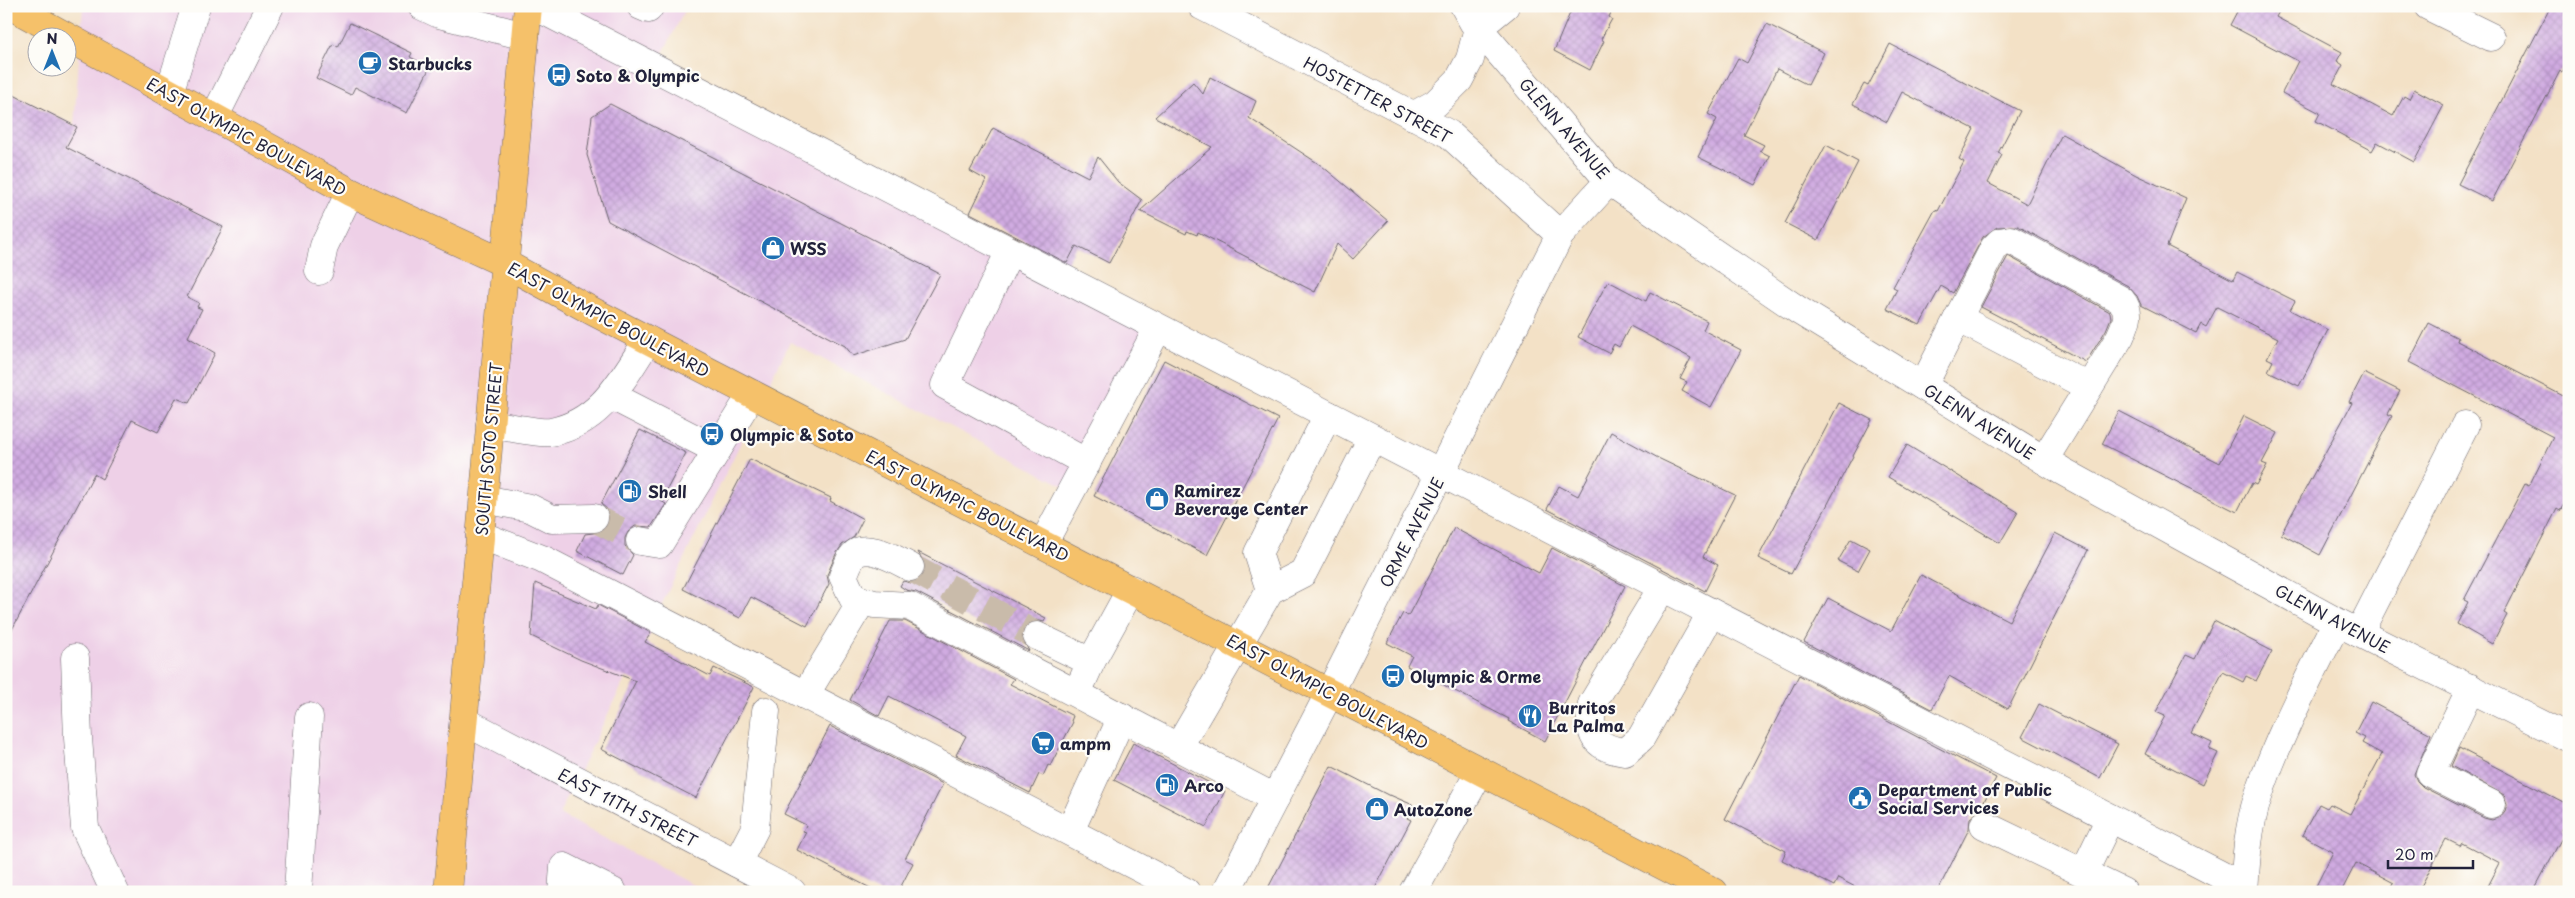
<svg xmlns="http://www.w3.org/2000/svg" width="2575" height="898" viewBox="0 0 2575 898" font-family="'Playpen Sans',sans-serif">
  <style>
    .built { fill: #eed0e7 }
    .building { fill: url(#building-cross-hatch) }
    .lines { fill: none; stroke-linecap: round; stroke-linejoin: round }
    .minor-tunnel { stroke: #c9bbaa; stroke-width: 28; stroke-dasharray: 28 14; stroke-linecap: butt }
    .minor-casing { stroke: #6b656c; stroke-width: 29 }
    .major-casing { stroke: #6b656c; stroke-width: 29 }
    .minor { stroke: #fff; stroke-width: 28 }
    .major { stroke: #f5c16b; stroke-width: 28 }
    .labels { text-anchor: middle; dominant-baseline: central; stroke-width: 4.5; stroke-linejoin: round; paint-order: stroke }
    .poi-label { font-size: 16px; font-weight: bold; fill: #22223b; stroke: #fdfcf7; text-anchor: start }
    .street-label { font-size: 16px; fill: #22223b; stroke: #fdfcf7 }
  </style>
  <defs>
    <pattern id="building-cross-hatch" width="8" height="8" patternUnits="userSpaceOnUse" patternTransform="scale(1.25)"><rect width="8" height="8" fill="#d0abe1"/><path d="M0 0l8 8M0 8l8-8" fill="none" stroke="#b293c2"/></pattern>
  </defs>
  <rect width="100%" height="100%" fill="#fdfcf7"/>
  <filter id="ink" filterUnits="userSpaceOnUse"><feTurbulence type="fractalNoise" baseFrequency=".02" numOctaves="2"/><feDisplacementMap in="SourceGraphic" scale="10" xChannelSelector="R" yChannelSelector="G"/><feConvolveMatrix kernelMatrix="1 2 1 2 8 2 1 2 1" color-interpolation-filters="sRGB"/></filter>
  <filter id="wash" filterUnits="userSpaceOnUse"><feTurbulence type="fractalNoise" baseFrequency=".0096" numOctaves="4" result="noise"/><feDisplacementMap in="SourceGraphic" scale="20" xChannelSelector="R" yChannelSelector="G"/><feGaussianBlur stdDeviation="1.12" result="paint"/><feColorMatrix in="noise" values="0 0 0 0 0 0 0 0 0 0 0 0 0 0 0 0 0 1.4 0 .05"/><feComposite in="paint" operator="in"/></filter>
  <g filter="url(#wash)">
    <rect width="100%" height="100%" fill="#f3e1c6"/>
    <path class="built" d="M83 6H687L649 80 1156 316 1066 487 790 342 559 814 706 892H6V92L74 126Z"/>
    <g id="blocks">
      <g class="building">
        <path d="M1573 6H1614L1609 17 1612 19 1601 39 1604 41 1590 70 1554 51Z"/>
        <path d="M2240 6H2282L2276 17 2342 52 2337 61 2343 65 2333 84 2393 116 2404 96 2409 99 2414 89 2444 105 2414 162 2377 142 2372 151 2316 121 2320 113 2282 93 2298 61 2230 25Z"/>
        <path d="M2551 6H2569V60L2562 72 2560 71 2492 201 2458 184Z"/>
        <path d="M350 23 412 53 410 57 430 67 407 113 355 87 351 95 316 78 333 44 338 47Z"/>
        <path d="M1767 24 1824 53 1808 85 1777 69 1744 135 1764 145 1760 151 1770 156 1755 185 1698 157 1717 119 1708 114 1738 58 1747 63Z"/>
        <path d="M1890 44 2020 111 1998 153 2002 155 1988 183 2027 204 2062 134 2136 175 2186 198 2167 246 2233 280 2237 272 2295 301 2290 310 2328 330 2299 386 2268 371 2273 361 2267 358 2278 338 2217 307 2206 327 2201 324 2196 333 2141 305 2137 296 2128 286 2018 226 1997 227 1983 237 1953 293 1941 286 1920 325 1887 309 1897 289 1893 287 1935 210 1938 211 1964 162 1959 159 1974 129 1902 92 1887 122 1853 104 1864 84 1868 86Z"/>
        <path d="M1210 77 1256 101 1249 118 1322 166 1388 221 1353 259 1337 244 1315 292 1198 232 1197 235 1187 231 1186 234 1140 211 1212 147 1155 117 1193 82 1203 94Z"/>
        <path d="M6 91 77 127 66 147 223 227 187 297 199 303 197 307 202 309 188 337 215 353 189 403 176 398 158 432 132 420 102 479 94 474 6 641Z"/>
        <path d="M610 104 940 274 905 339 853 356 845 346 608 221 587 155 592 116Z"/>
        <path d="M993 128 1088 177 1098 157 1118 182 1142 200 1109 263 1076 246 1067 263 970 213 986 180 970 171Z"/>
        <path d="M1826 145 1858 162 1818 240 1785 223Z"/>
        <path d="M2008 256 2110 312 2111 318 2106 330 2086 362 1981 307Z"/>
        <path d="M1608 281 1646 301 1650 292 1707 321 1703 330 1741 350 1711 407 1682 391 1687 382 1680 379 1691 358 1630 326 1619 347 1614 344 1609 353 1578 337Z"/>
        <path d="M2429 323 2458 338 2457 341 2569 399V495L2560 511 2557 509 2534 554 2504 613 2507 615 2492 644 2457 624 2468 602 2464 600 2525 484 2529 486 2553 437 2409 362Z"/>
        <path d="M1164 360 1278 419 1207 555 1094 496Z"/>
        <path d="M2364 373 2400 391 2388 414 2392 416 2320 555 2281 534 2352 403 2349 402Z"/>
        <path d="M1839 403 1872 420 1791 574 1758 558Z"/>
        <path d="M2119 411 2220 463 2244 416 2278 433 2262 463 2267 465 2256 485 2252 483 2237 512 2102 444Z"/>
        <path d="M640 430 686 453 661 501 666 504 651 527 635 526 628 532 625 538V546L633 555 623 575 577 551 585 534 602 532 608 525 610 517 608 510 601 504Z"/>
        <path d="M1611 432 1660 459 1735 495 1703 557 1718 565 1705 591 1547 509 1559 486 1578 496Z"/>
        <path d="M1907 445 2018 512 2000 543 1888 477Z"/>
        <path d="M750 459 831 498 830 501 863 519 854 537 842 545 836 554 827 575 829 584 807 626 751 597 740 618 683 589Z"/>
        <path d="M1454 528 1539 573 1552 548 1625 586 1545 741 1508 721 1509 719 1407 666 1412 656 1387 643 1403 613 1408 616Z"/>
        <path d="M2055 533 2088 550 2008 709 1949 676 1932 709 1804 642 1828 598 1891 631 1921 575 2009 621Z"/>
        <path d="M1851 539 1870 549 1858 571 1838 561Z"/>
        <path d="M918 552 1046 618 1044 622 1036 620 1029 623 1023 629 1022 638 1029 651 916 592 906 590 900 586 903 581 911 583 918 581 924 574 926 566Z"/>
        <path d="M535 583 596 609 598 605 651 633 645 642 710 676 714 668 754 687 696 798 601 749 636 681 581 660 531 636Z"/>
        <path d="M890 621H905L1014 679 1010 684 1073 716 1071 721 1073 722 1050 766 1048 765 1043 776 1039 774 1030 793 956 755 966 736 889 696 879 716 850 700Z"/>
        <path d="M2214 621 2272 651 2256 681 2246 676 2243 682 2223 672 2191 733 2212 743 2209 749 2218 753 2203 784 2145 754 2165 716 2156 712 2186 655 2195 659Z"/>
        <path d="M1799 675 1996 778 1979 811 1970 818 1969 829 1937 892H1865L1838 878 1834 886 1782 860 1786 851 1725 819Z"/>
        <path d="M2371 702 2431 734 2414 774 2417 781 2423 787 2484 818 2492 820 2500 817 2505 811 2507 804 2504 795 2451 766 2459 748 2569 805V815L2561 830 2565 832 2533 892H2485L2500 863 2462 843 2460 846 2446 839 2418 892H2389L2394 883 2356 863 2341 892H2313L2333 852 2302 835 2319 804 2327 808 2330 804 2350 814 2382 754 2362 743 2365 738 2355 733Z"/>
        <path d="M2039 704 2118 744 2100 778 2022 737Z"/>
        <path d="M830 726 943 784 905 859 913 863 898 892H878L797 850 806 832 803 831 806 825 784 814Z"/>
        <path d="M1133 743 1225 791 1206 827 1114 780Z"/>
        <path d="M1331 766 1390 796V795L1413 805 1407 818 1411 820 1373 892H1266Z"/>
      </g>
    </g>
  </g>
  <g filter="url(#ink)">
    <use href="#blocks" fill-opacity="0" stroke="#6b656c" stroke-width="1"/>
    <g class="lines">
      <g class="minor-tunnel">
        <path d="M594 518 640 541"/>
        <path d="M910 567 1037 636"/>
      </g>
      <g class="minor-casing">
        <g id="minor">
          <path d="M422 6 439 14 525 36"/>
          <path d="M535 6 2244 887"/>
          <path d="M641 6 648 9 650 6"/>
          <path d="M1202 6 1449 134 1560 235"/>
          <path d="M1464 6 1473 22 1609 181 1798 310 2062 471 2337 622 2569 738"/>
          <path d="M2428 6 2491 37"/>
          <path d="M169 93 196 6"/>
          <path d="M1413 116 1436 103 1459 80 1470 59 1478 28 1505 6"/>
          <path d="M214 118 270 6"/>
          <path d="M1010 251 945 385 1087 463"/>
          <path d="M319 271 324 246 350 192"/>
          <path d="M1958 318 2089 387"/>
          <path d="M1923 386 1994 248 2000 242 2011 240 2121 300C2132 313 2126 323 2120 337L2044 460"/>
          <path d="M612 396 717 450"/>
          <path d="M490 424C504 426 539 434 551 432 602 422 622 379 648 340"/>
          <path d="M484 499 530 508 552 519 594 518"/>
          <path d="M480 535 542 559 1186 892"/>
          <path d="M640 541 659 544 752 394"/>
          <path d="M1043 544 1158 328"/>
          <path d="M910 567C897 560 864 540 852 557 848 563 846 570 843 576L853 598 874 604 909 606 1275 798"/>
          <path d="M1662 588 1592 704C1588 733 1593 748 1625 752L1641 738 1703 628 1710 612"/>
          <path d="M1270 590 1258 553 1328 415"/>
          <path d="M2359 633 2465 425"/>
          <path d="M1037 636 1091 662"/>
          <path d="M75 658 78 738 85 828 115 892"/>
          <path d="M2471 688 2430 773 2491 804"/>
          <path d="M1077 693 1091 662 1131 589"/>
          <path d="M805 695 862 601"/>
          <path d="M464 721 792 892"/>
          <path d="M1179 746 1270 590 1303 573 1372 438"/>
          <path d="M1984 825 2123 892"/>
          <path d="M1070 831 1122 717"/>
          <path d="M737 863 755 828 766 711"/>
          <path d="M2084 872 2110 818"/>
          <path d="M298 892 309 717"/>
          <path d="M562 892 564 867 613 892"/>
          <path d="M1226 892 1330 692 1560 235 1609 181"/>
          <path d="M1413 892 1480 771"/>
          <path d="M2244 892C2246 860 2248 827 2258 797 2278 736 2309 679 2337 622"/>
        </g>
      </g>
      <g class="major-casing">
        <g id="major">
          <path d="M11 6 350 192 504 263 594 312 1714 892"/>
          <path d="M448 892 528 6"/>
        </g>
      </g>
      <use href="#minor" class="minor"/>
      <use href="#major" class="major"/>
    </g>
  </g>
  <defs>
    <g id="cafe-disc" transform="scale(1.25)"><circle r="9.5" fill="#1f6fb2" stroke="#fdfcf7"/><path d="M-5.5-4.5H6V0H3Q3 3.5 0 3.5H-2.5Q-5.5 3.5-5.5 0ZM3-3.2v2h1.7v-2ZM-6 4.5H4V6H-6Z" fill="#fff"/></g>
    <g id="bus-disc" transform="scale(1.25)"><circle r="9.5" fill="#1f6fb2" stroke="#fdfcf7"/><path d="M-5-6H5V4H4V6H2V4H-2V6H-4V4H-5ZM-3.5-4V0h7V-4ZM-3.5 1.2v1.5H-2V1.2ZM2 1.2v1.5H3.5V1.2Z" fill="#fff"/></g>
    <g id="shop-disc" transform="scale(1.25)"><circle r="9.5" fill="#1f6fb2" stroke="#fdfcf7"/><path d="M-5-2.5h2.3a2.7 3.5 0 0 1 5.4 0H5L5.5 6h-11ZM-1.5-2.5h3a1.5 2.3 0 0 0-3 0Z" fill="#fff"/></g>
    <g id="fuel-disc" transform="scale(1.25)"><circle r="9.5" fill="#1f6fb2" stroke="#fdfcf7"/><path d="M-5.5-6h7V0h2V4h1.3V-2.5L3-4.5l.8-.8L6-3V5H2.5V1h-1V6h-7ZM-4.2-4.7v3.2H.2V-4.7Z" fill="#fff"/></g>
    <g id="restaurant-disc" transform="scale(1.25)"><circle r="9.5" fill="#1f6fb2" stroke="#fdfcf7"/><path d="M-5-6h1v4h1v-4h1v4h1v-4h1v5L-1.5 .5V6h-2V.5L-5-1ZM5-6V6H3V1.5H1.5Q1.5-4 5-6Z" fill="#fff"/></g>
    <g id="supermarket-disc" transform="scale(1.25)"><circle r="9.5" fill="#1f6fb2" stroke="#fdfcf7"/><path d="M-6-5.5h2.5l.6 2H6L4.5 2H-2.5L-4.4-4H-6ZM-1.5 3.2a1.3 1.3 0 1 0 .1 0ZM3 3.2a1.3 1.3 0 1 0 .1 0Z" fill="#fff"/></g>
    <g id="civic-disc" transform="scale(1.25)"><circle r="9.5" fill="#1f6fb2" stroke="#fdfcf7"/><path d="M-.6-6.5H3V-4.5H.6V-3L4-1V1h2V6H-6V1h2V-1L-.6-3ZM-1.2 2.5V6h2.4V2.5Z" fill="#fff"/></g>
  </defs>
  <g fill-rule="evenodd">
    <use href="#cafe-disc" x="370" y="63"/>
    <use href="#bus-disc" x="559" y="75"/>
    <use href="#shop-disc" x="773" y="248"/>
    <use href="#bus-disc" x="712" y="434"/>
    <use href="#fuel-disc" x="630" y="491"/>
    <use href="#shop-disc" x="1157" y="499"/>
    <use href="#bus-disc" x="1393" y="676"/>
    <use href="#restaurant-disc" x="1530" y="716"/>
    <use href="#supermarket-disc" x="1043" y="743"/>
    <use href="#fuel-disc" x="1167" y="785"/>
    <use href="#civic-disc" x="1860" y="798"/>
    <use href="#shop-disc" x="1377" y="809"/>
  </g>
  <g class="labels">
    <g class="poi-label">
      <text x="388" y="63">Starbucks</text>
      <text x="576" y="75">Soto &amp; Olympic</text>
      <text x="790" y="248">WSS</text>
      <text x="730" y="434">Olympic &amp; Soto</text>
      <text x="1174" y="490">Ramirez<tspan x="1174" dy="18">Beverage Center</tspan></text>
      <text x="648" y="491">Shell</text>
      <text x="1410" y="676">Olympic &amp; Orme</text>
      <text x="1548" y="707">Burritos<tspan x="1548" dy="18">La Palma</tspan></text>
      <text x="1060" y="743">ampm</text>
      <text x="1184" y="785">Arco</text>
      <text x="1878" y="789">Department of Public<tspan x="1878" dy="18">Social Services</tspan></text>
      <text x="1394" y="809">AutoZone</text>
    </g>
    <g class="street-label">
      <text transform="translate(1378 99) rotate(28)">HOSTETTER STREET</text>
      <text transform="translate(1565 128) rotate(49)">GLENN AVENUE</text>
      <text transform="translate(247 136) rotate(29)">EAST OLYMPIC BOULEVARD</text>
      <text transform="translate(609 319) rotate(28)">EAST OLYMPIC BOULEVARD</text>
      <text transform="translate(1980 421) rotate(32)">GLENN AVENUE</text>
      <text transform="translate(488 449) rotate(-85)">SOUTH SOTO STREET</text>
      <text transform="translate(968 505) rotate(27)">EAST OLYMPIC BOULEVARD</text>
      <text transform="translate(1411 532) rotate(-63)">ORME AVENUE</text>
      <text transform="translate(2333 618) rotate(28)">GLENN AVENUE</text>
      <text transform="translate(1328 691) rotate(28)">EAST OLYMPIC BOULEVARD</text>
      <text transform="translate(628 807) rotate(27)">EAST 11TH STREET</text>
    </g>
  </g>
  <rect width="2575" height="898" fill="none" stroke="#fdfcf7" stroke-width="25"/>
  <g transform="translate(52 52)"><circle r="24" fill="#fdfcf7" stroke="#a5a5ac"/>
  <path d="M0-4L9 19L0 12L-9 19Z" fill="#1f6fb2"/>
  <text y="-8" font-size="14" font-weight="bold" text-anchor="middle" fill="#22223b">N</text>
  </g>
  <path d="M2388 860v8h85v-8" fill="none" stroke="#22223b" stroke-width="2.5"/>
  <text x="2395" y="860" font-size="15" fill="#22223b" stroke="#fdfcf7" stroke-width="4" paint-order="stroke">20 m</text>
</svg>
